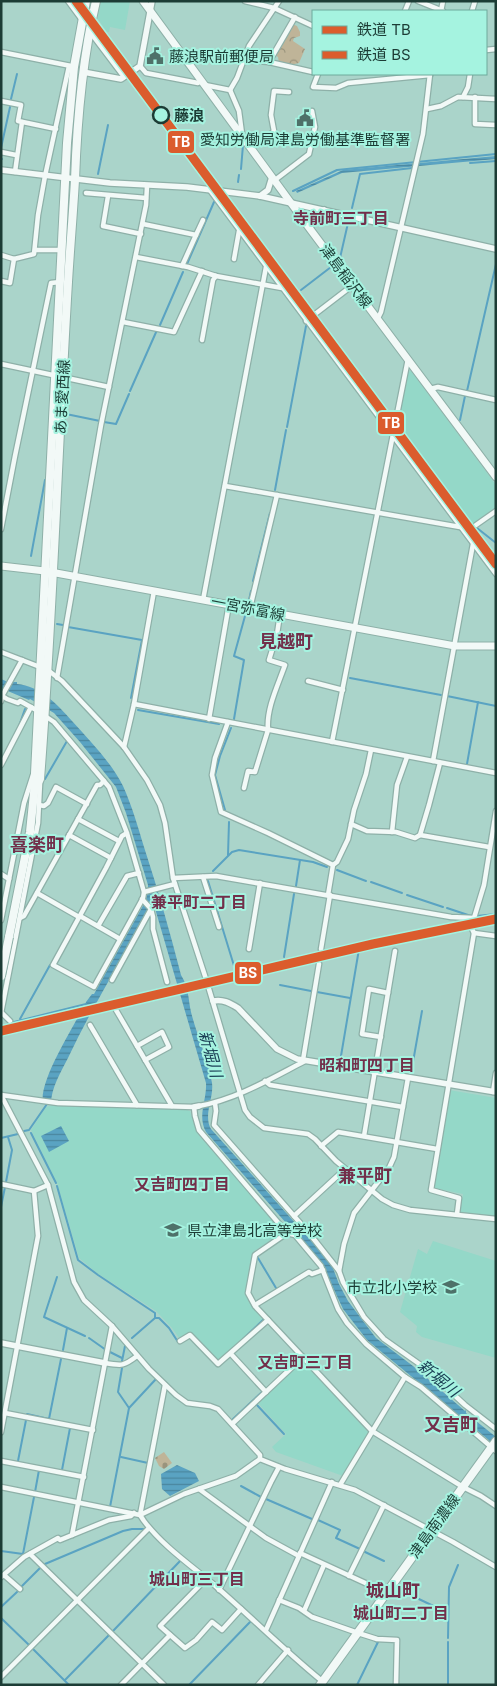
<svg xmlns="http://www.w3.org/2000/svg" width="497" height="1686" viewBox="0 0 497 1686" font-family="Inter,'Noto Sans JP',sans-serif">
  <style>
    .built { fill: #94d8c8 }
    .forest { fill: url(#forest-crowns) }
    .cemetery { fill: url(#cemetery-stones) }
    .water { fill: url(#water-rules) }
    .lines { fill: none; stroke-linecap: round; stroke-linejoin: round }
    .stream { stroke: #5aa3c2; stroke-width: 2 }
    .minor-casing { stroke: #8eb0a8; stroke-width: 7 }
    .tertiary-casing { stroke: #8eb0a8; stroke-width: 8 }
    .secondary-casing { stroke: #8eb0a8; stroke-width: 9 }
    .primary-casing { stroke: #8eb0a8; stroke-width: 10 }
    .minor { stroke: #f2f9f7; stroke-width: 4.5 }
    .tertiary { stroke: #f2f9f7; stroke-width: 5.5 }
    .secondary { stroke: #f2f9f7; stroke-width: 7 }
    .primary { stroke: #f2f9f7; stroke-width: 8 }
    .primary-bridge-casing { stroke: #8eb0a8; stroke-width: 10; stroke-linecap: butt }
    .primary-bridge { stroke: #f2f9f7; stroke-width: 8 }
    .rail-1-casing { stroke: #a5f3e0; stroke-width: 12 }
    .rail-2-casing { stroke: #a5f3e0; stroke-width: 12 }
    .rail-1 { stroke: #db5c2d; stroke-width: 9 }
    .rail-2 { stroke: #db5c2d; stroke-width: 9 }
    .stop-dot { fill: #a5f3e0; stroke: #1c3c35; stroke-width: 2.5 }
    .labels { text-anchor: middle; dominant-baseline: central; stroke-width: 4; stroke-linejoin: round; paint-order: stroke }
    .poi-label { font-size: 15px; fill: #1c3c35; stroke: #a5f3e0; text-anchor: start }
    .stop-label { font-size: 15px; font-weight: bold; fill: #1c3c35; stroke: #a5f3e0; text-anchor: start }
    .street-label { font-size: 15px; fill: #1c3c35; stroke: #a5f3e0 }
    .neighbourhood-label { font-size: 16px; font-weight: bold; fill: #722f4a; stroke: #a5f3e0 }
    .water-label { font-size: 16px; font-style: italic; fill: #1b4055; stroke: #a5f3e0 }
    .quarter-label { font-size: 18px; font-weight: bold; fill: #722f4a; stroke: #a5f3e0 }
    .line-badge { stroke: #a5f3e0; stroke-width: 2 }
    .badge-label { font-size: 14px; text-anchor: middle; font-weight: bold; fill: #fff }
  </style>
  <defs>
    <pattern id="forest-crowns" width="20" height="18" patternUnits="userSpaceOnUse" patternTransform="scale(1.25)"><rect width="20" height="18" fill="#bfb498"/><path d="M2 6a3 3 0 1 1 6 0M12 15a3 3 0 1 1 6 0" fill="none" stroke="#9a947d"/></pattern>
    <pattern id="cemetery-stones" width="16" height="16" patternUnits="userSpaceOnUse" patternTransform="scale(1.25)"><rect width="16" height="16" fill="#bfb498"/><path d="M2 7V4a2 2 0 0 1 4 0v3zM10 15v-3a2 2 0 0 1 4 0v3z" fill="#9a947d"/></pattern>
    <pattern id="water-rules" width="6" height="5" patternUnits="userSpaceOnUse" patternTransform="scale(1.25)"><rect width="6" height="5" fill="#5aa3c2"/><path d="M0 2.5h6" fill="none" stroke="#4a869e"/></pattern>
  </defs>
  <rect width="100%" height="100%" fill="#aad4ca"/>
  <g class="built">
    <path d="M101 1H130L125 30 110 27 109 32H107L97 18Z"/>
    <path d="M411 371 496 485V510L474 526 398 425 408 372Z"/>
    <path d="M449 1090 496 1098V1217L460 1212 463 1194 433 1188Z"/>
    <path d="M52 1105 185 1109 190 1111 196 1131 205 1142 275 1222 277 1237 254 1251 245 1295 251 1305 263 1319 218 1361 191 1333 180 1339 172 1328 156 1311 97 1273 79 1258 57 1183 31 1130 46 1107Z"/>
    <path d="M433 1241 496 1261V1358L422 1337 416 1332 417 1326 400 1312 418 1249 427 1254Z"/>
    <path d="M302 1361 369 1433 343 1476 276 1452 272 1447 286 1434 257 1402Z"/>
  </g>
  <path class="forest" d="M292 24 297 26 300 32V36L294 38 293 41 305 49 299 63 290 65 279 63 278 57 275 55Z"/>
  <path class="cemetery" d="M164 1452 172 1463 164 1469 159 1466 155 1458Z"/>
  <g class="water">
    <path d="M496 156V159L342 173 297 193 296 191 343 170Z"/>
    <path d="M1 679 8 682H17V684C40 686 57 704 72 721 90 741 111 762 123 786 132 806 138 827 144 847 158 890 170 932 181 975 189 988 188 998 191 1012 197 1036 208 1059 212 1083 214 1098 203 1115 211 1129L331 1263 339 1284 348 1301 376 1338 413 1366 465 1411 466 1410V1413L496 1437V1446L367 1340 343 1309 322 1264 206 1132C197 1116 207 1100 206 1083L154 905H150L149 910C122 959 92 1007 68 1058 61 1072 51 1088 51 1104L43 1103C39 1083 68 1036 78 1017L82 1015 86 1002 92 994H94L145 902 148 892V885L126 813 116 787 80 742 54 713 30 699 29 700 3 689 1 688Z"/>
    <path d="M61 1126 69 1141 49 1152 41 1136Z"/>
    <path d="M177 1465 195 1473 199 1481 170 1496 162 1489 161 1474Z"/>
  </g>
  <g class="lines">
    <g class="stream">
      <path d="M11 99 17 74"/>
      <path d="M1 148 10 107"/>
      <path d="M1 159H2"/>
      <path d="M470 163 496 161"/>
      <path d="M241 169 243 145"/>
      <path d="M98 174 108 125"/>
      <path d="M238 182 239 175"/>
      <path d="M293 191 337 170 496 154"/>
      <path d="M352 208 360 174 412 168"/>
      <path d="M340 258 348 223"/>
      <path d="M187 264 214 202"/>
      <path d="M301 290 331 267"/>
      <path d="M160 325 183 272"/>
      <path d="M130 391 157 330"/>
      <path d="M467 391 496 264"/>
      <path d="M66 414 100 421"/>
      <path d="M460 420 465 396"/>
      <path d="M104 422 116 424 129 394"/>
      <path d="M287 427 306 326"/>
      <path d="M275 490 286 430"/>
      <path d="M477 528 496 543"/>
      <path d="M31 556 45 480"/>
      <path d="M253 581 270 513"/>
      <path d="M249 600 251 591"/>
      <path d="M57 624 63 625"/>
      <path d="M68 627 142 640 131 698"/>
      <path d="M350 678 441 695"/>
      <path d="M447 696 496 706"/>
      <path d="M138 710 219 724"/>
      <path d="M234 719 244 660 234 656 245 616"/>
      <path d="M19 726 25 709"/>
      <path d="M467 764 478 702"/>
      <path d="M45 779 67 741"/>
      <path d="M225 810 215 775 220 756 231 728"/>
      <path d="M228 855 229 822"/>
      <path d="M337 870 366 881"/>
      <path d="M213 871 232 852 239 850 313 862 327 867"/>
      <path d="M208 881 235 969"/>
      <path d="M371 882 402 893"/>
      <path d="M296 886 300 860"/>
      <path d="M407 895 443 907"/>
      <path d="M447 908 471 916"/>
      <path d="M477 916 496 914"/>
      <path d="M284 957 294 894"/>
      <path d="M280 985 311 991"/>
      <path d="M317 992 350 998"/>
      <path d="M20 1019 50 965"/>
      <path d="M10 1023 86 1004"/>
      <path d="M340 1062 359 949"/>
      <path d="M413 1062 422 1011"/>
      <path d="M24 1131 29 1130 47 1104"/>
      <path d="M31 1133 56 1183"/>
      <path d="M1 1138 18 1134"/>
      <path d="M6 1182 12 1150 8 1137"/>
      <path d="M57 1186 78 1260 98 1275 155 1313V1318L132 1338"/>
      <path d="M1 1207 5 1187"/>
      <path d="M258 1258 276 1288"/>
      <path d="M57 1277 44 1317 85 1336"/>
      <path d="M155 1318H159L169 1328 178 1342"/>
      <path d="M89 1338 106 1350"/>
      <path d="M243 1339 263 1320"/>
      <path d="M63 1350 67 1328"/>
      <path d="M110 1352 122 1358"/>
      <path d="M122 1361 125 1346"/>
      <path d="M256 1404 284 1434"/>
      <path d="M129 1408 156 1379"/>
      <path d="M27 1414 49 1419 61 1359"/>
      <path d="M233 1419 262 1392"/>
      <path d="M121 1457 148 1463"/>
      <path d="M18 1461 26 1420"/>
      <path d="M62 1470 70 1428"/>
      <path d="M241 1486 261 1497"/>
      <path d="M35 1492 39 1470"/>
      <path d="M266 1499 312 1519"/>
      <path d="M110 1507 129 1408 118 1392 122 1368"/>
      <path d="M318 1520 340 1530 336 1538 360 1549"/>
      <path d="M1 1551 23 1554 34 1497"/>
      <path d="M363 1551 384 1561"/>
      <path d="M45 1564 123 1531 132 1529H145"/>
      <path d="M21 1587 40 1568"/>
      <path d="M398 1589 448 1613"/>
      <path d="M1 1607 17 1592"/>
      <path d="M1 1618 29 1645"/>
      <path d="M113 1631 181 1560"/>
      <path d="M448 1638 449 1587 458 1565"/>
      <path d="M33 1649 69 1685"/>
      <path d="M65 1680 109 1635"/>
      <path d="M189 1685 250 1622"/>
      <path d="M357 1685 378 1642 375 1641"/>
      <path d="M448 1685V1642"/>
    </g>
    <g class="minor-casing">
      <g id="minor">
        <path d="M68 1 82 20"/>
        <path d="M245 1 274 8 313 26"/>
        <path d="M418 1 443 11"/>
        <path d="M405 11 409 1"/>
        <path d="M441 11 443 1"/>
        <path d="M472 11 475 1"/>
        <path d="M90 32 124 77"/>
        <path d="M486 50 496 49"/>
        <path d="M1 52 71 66"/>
        <path d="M244 60 269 62 313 72"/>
        <path d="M269 62 295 17"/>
        <path d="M140 66 146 73 198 83 201 81"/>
        <path d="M318 74 313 87 336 88 348 83 430 75"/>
        <path d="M205 85 230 90 237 78 249 46 279 1"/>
        <path d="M230 90 239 111 242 134"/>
        <path d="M463 97 468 87 470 74"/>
        <path d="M475 97V124L496 125"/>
        <path d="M1 101 21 105 18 121 56 129"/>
        <path d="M427 109 441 106 458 97 496 99"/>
        <path d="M248 145 268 137 274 131 271 115 274 91 289 92"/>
        <path d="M1 152 16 155"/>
        <path d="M15 172 22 122"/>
        <path d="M275 180 309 154 315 127 312 111"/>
        <path d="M209 189 496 574"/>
        <path d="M86 193 146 198"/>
        <path d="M108 196 103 226 141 234"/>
        <path d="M143 224 196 235 203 220"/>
        <path d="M35 250H62"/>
        <path d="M1 255 14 259"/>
        <path d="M136 257 188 267 216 276 282 288"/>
        <path d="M234 259 239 231"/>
        <path d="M182 266 196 235"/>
        <path d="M1 281 10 283 14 259 34 254 38 215 45 176 69 66"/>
        <path d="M378 318 381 312 423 134 430 74"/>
        <path d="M306 321 353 285"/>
        <path d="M123 322 174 332 202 271"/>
        <path d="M202 340 213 280 216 276"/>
        <path d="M1 364 109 387"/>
        <path d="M430 389 438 387 496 400"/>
        <path d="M225 486 460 527"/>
        <path d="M476 525 496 511"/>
        <path d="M1 529 15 456 51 283 60 282"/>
        <path d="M203 600 266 267"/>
        <path d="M250 608 277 495"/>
        <path d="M1 652 40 667"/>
        <path d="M49 671 62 681 124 747 147 780 160 805 165 823 173 878 206 979 245 1110 250 1117 264 1128 308 1134 315 1139 336 1161 382 1199 393 1205 410 1210 496 1219"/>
        <path d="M57 678 101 425 146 205 147 186"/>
        <path d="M308 681 343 690"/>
        <path d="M1 695 7 699 18 703 20 701 38 711"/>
        <path d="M1 701 2 696 22 660"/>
        <path d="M134 704 496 773"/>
        <path d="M45 716 54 722 109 787 127 833 144 892 143 898 94 987 53 965 106 868 122 836 127 833"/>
        <path d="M209 719 229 604"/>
        <path d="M228 722 215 758 212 775 221 812 268 833 333 865"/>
        <path d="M332 742 408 359"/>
        <path d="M124 747 134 704 154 591"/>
        <path d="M433 761 473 544"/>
        <path d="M1 765 31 707"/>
        <path d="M244 788 248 771 255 772 268 730C266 709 278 685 285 665L269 660 277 634 280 614"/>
        <path d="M39 805 44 806 48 803 56 787 87 804"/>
        <path d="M78 819 119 841"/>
        <path d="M351 824 367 831 396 832 415 838 420 835 489 847"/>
        <path d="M392 832 397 785 407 757"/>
        <path d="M69 835 111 858"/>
        <path d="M420 835 429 805 440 763"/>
        <path d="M1 874 9 879"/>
        <path d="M203 877 219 927"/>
        <path d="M173 878 216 876 451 917 474 918 484 885 496 811"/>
        <path d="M144 892 175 884"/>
        <path d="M37 893 79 917"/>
        <path d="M328 895 333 865 337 862 348 839 354 810 366 774 371 750"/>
        <path d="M142 899 151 909 153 917V929L167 982"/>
        <path d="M80 916 120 939"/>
        <path d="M20 918 24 916 97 785H100L104 781"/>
        <path d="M1 920 24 803 33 775"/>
        <path d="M98 926 127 876 139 873"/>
        <path d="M474 933 496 936"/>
        <path d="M249 949 260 883"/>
        <path d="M321 949 330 895"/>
        <path d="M112 980 151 909"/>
        <path d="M116 1010 172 1106"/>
        <path d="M1 1013 38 823 40 784"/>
        <path d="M2 1013 10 1021"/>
        <path d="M90 1025 137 1105"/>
        <path d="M381 1037 362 1034 369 989 388 993"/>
        <path d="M137 1046 162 1032 169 1047 145 1060"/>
        <path d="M303 1060 319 964"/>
        <path d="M408 1078 394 1157 389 1168 354 1213 344 1244 339 1271 343 1282 364 1317 384 1339 425 1368 465 1405 496 1429"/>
        <path d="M265 1081 270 1085 403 1107"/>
        <path d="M493 1092 496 1073"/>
        <path d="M1 1095 58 1103 194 1107 195 1116 199 1130 287 1233 255 1255 248 1293 255 1306 372 1431 463 1487 481 1496 496 1506"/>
        <path d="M1 1095 48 1185 74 1282 84 1300 112 1326 149 1369 176 1395 187 1403 210 1406 218 1409 260 1455V1459L285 1469 355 1490 453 1542 496 1567"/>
        <path d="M215 1103 216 1111 214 1125 309 1233 339 1271"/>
        <path d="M199 1106C237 1099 270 1079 305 1061"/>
        <path d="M364 1136 395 951"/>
        <path d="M321 1146 338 1132 437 1149"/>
        <path d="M1 1184 34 1191 48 1185"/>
        <path d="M457 1214 459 1198 431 1190 474 933 467 919"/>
        <path d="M294 1216 345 1169"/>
        <path d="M287 1233 295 1235 321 1266 338 1309 347 1323 366 1344 405 1377 421 1387 496 1451"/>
        <path d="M255 1305 309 1272 312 1274 323 1270"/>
        <path d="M180 1341 190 1335 218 1364 268 1320"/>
        <path d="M231 1354 266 1392"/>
        <path d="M105 1363C122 1366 124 1366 137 1356"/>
        <path d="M165 1385 140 1515 144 1521C162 1545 189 1564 212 1583 249 1615 284 1650 322 1681"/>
        <path d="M5 1413 93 1430"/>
        <path d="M233 1423 303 1357"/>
        <path d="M1 1432 38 1236 34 1191"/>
        <path d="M1 1461 84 1477"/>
        <path d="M340 1485 405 1377"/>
        <path d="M1 1487 140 1515 184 1494 236 1476 260 1459"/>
        <path d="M199 1489 266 1538 299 1556"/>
        <path d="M72 1535 112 1326"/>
        <path d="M300 1553 387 1593"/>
        <path d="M30 1554 164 1685"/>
        <path d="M4 1575 20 1589"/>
        <path d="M349 1576 384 1505"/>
        <path d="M1 1577 24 1557 58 1538 60 1540 109 1520 131 1516 134 1513"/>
        <path d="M206 1579 160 1626 185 1648 196 1640 212 1622 222 1630 241 1609"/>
        <path d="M219 1590 271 1482 279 1467"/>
        <path d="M279 1600 299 1608 312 1617 358 1633 377 1639 397 1640 396 1685"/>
        <path d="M304 1611 324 1565"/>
        <path d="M266 1630 332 1482"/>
        <path d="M1 1677 149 1528"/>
        <path d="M121 1685 170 1635"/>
        <path d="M258 1685 288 1650"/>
      </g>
    </g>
    <g class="tertiary-casing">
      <g id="tertiary">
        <path d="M83 72 121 79 140 66 152 1"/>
        <path d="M1 170 110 183 187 187 260 196 496 249"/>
        <path d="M260 196 268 190 272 177"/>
        <path d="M310 229 313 216 324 210"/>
        <path d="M213 1001C223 999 230 1003 238 1008L277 1049 297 1059 496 1092"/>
        <path d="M194 1107 199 1106"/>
        <path d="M1 1343 105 1363"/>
      </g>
    </g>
    <g class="secondary-casing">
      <g id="secondary">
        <path d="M143 1 310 229 496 477"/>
        <path d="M1 566 45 571 455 646H496"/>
      </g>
    </g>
    <g class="primary-casing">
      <g id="primary">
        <path d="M36 788 40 779C53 613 58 447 68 282 70 248 73 214 75 180 77 120 82 60 96 1"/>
        <path d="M9 937 30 832 34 793 67 143 74 67 86 1"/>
        <path d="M320 1685 496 1441"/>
      </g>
    </g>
    <use href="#minor" class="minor"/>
    <use href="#tertiary" class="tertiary"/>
    <use href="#secondary" class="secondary"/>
    <use href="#primary" class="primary"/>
    <g class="primary-bridge-casing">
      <path id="primary-bridge" d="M1 976 9 937"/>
    </g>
    <use href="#primary-bridge" class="primary-bridge"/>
    <g class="rail-1-casing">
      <path id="rail-1" d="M76 1 496 564"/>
    </g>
    <g class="rail-2-casing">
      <path id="rail-2" d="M1 1031 373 944 496 919"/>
    </g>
    <use href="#rail-1" class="rail-1"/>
    <use href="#rail-2" class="rail-2"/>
  </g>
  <defs>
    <g id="civic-bare" transform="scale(1.35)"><path d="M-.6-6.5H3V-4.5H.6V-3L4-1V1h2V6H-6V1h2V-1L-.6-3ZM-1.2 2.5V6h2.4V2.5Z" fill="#4e7169" stroke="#a5f3e0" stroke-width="2.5" paint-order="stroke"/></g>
    <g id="school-bare" transform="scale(1.35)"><path d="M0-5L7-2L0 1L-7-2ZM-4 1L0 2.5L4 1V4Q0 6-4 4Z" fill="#4e7169" stroke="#a5f3e0" stroke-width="2.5" paint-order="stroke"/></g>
  </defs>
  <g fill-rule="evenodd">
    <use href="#civic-bare" x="155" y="56"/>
    <use href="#civic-bare" x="305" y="118"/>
    <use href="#school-bare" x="173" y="1230"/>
    <use href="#school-bare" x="451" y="1287"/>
  </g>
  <circle class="stop-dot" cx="161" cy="115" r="8"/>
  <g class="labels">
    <g class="poi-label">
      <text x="169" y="56">藤浪駅前郵便局</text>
      <text x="305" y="139" text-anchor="middle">愛知労働局津島労働基準監督署</text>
      <text x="187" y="1230">県立津島北高等学校</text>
      <text x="437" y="1287" text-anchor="end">市立北小学校</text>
    </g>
    <g class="stop-label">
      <text x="174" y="115">藤浪</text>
    </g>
    <g class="street-label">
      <text transform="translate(346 276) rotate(53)">津島稲沢線</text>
      <text transform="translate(62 397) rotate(-87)">あま愛西線</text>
      <text transform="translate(248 608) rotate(11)">一宮弥富線</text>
      <text transform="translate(434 1526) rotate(-54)">津島南濃線</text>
    </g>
    <g class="neighbourhood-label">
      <text x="341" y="218">寺前町三丁目</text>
      <text x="199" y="902">兼平町二丁目</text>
      <text x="367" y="1065">昭和町四丁目</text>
      <text x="182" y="1184">又吉町四丁目</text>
      <text x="305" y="1362">又吉町三丁目</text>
      <text x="197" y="1579">城山町三丁目</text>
      <text x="401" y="1613">城山町二丁目</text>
    </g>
    <g class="water-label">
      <text transform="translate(211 1054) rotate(75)">新堀川</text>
      <text transform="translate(439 1378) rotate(40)">新堀川</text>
    </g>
    <g class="quarter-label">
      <text x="286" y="641">見越町</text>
      <text x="37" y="844">喜楽町</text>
      <text x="365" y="1175">兼平町</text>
      <text x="451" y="1424">又吉町</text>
      <text x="393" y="1590">城山町</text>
    </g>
  </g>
  <g class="line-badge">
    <rect x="167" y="130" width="28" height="24" rx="5" fill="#db5c2d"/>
    <rect x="377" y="411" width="28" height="24" rx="5" fill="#db5c2d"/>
    <rect x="234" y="961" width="28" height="24" rx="5" fill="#db5c2d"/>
  </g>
  <g class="badge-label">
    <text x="181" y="147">TB</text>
    <text x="391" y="428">TB</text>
    <text x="248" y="978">BS</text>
  </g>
  <rect width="497" height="1686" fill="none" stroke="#1c3c35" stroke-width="5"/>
  <rect x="312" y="10" width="175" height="65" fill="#a5f3e0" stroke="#6eaa9c"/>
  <rect x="322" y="26" width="25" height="8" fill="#db5c2d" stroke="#6eaa9c"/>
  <text x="357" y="35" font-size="15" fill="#1c3c35">鉄道 TB</text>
  <rect x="322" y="51" width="25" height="8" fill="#db5c2d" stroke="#6eaa9c"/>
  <text x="357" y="60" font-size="15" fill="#1c3c35">鉄道 BS</text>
</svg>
